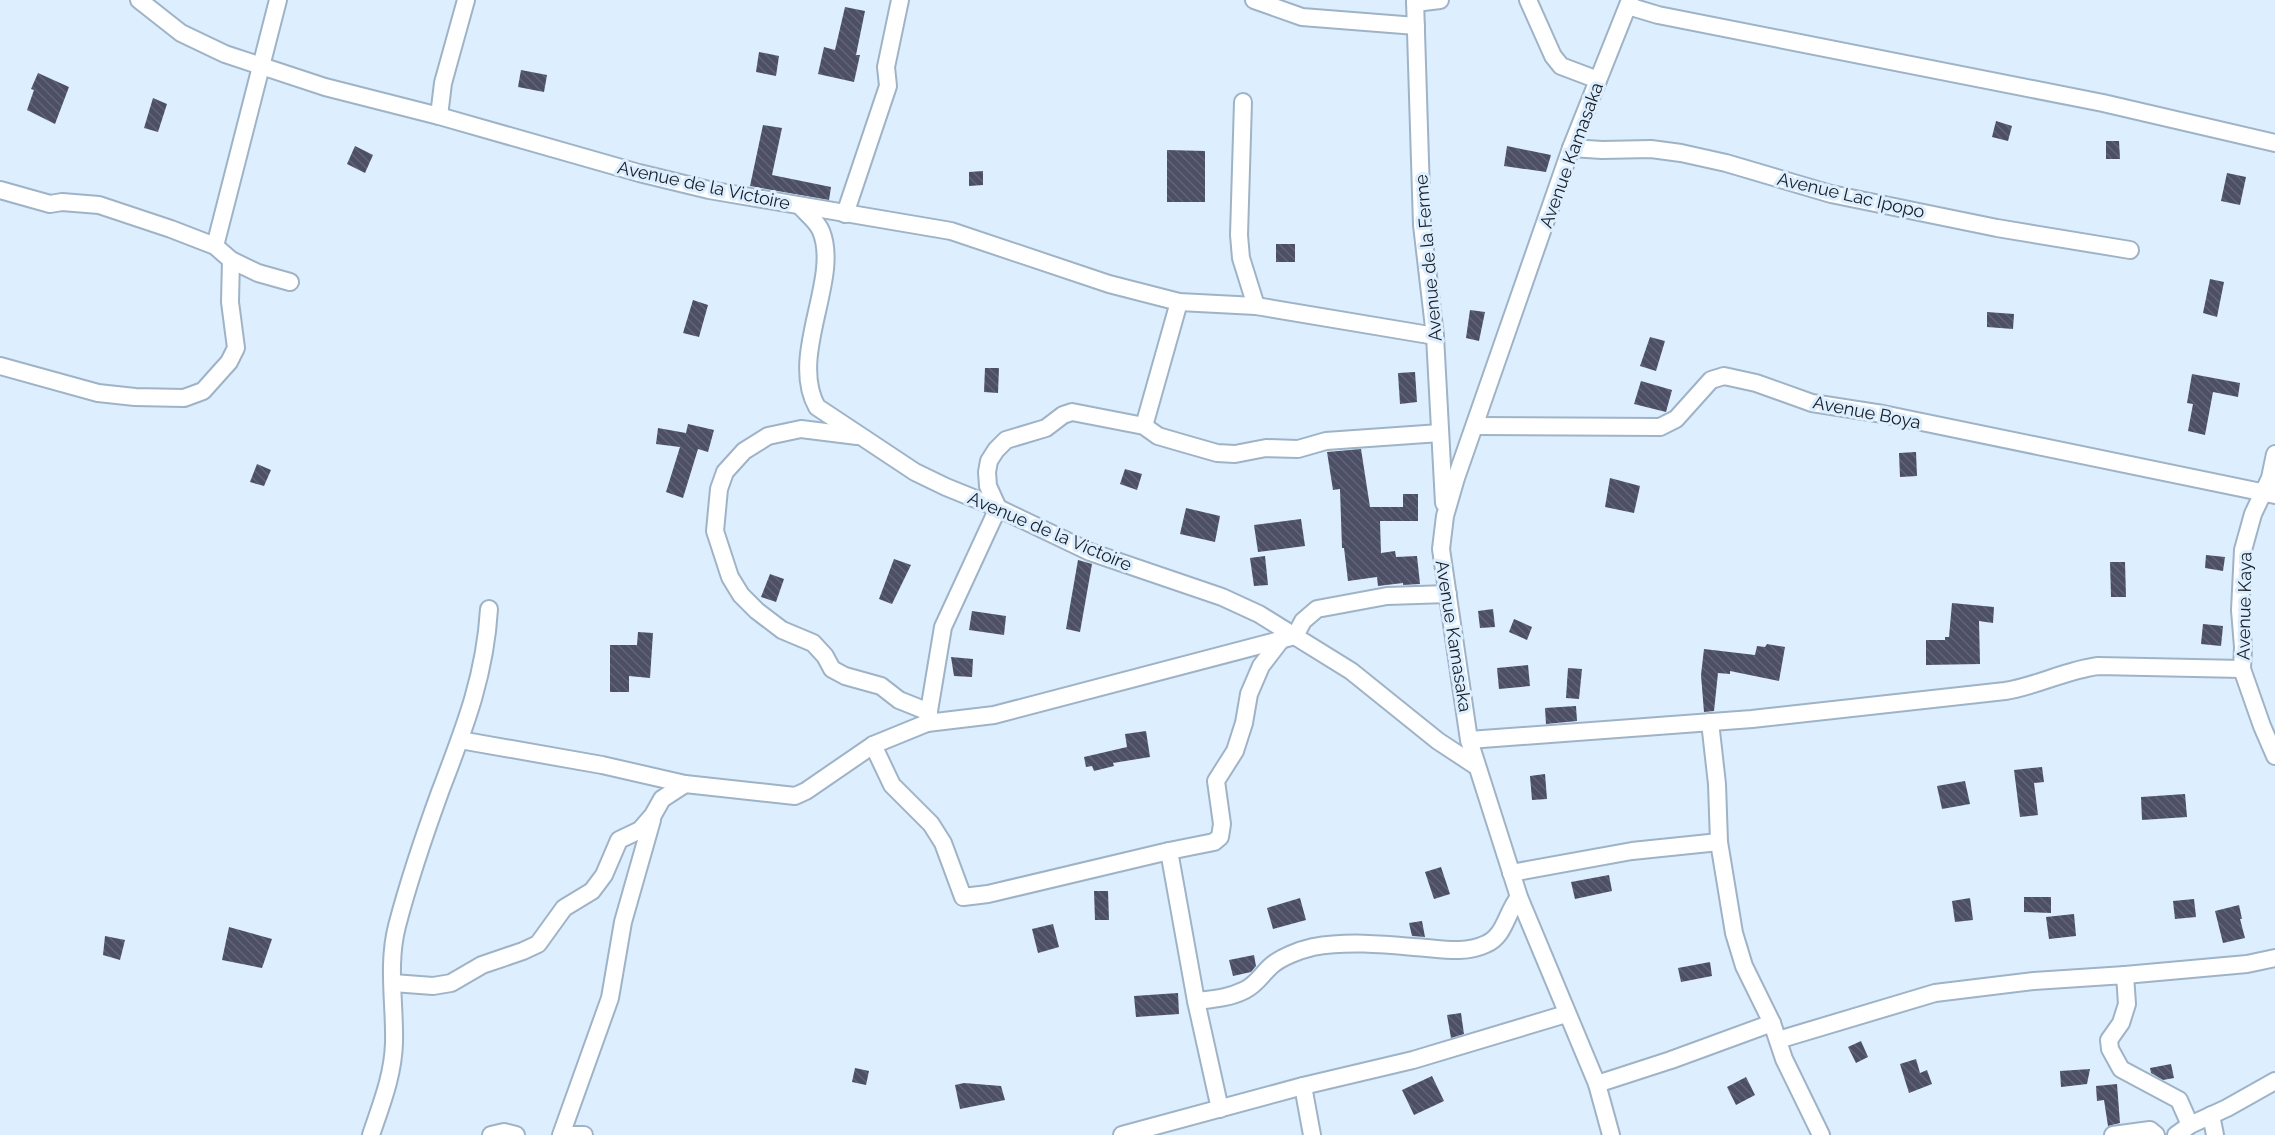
<svg xmlns="http://www.w3.org/2000/svg" width="2275" height="1135" viewBox="0 0 2275 1135" font-family="Raleway,sans-serif">
  <style>
    .building { fill: url(#building-back-hatch) }
    .lines { fill: none; stroke-linecap: round; stroke-linejoin: round }
    .minor-casing { stroke: #9fb3c7; stroke-width: 20 }
    .minor { stroke: #fff; stroke-width: 16 }
    .labels { text-anchor: middle; dominant-baseline: central; stroke-width: 6; stroke-linejoin: round; paint-order: stroke }
    .street-label { font-size: 18px; fill: #161d25; stroke: #def }
  </style>
  <defs>
    <pattern id="building-back-hatch" width="6" height="6" patternUnits="userSpaceOnUse" patternTransform="scale(1.5)"><rect width="6" height="6" fill="#4c4f65"/><path d="M-1 5l2 2M0 0l6 6M5-1l2 2" fill="none" stroke="#626577"/></pattern>
  </defs>
  <rect width="100%" height="100%" fill="#def"/>
  <g class="building">
    <path d="M845 7 865 11 856 55H860L854 82 818 74 824 47 835 50Z"/>
    <path d="M759 52 779 56 776 76 756 72Z"/>
    <path d="M521 70 547 75 544 92 518 87Z"/>
    <path d="M38 73 69 87 55 124 27 110 34 90 31 89Z"/>
    <path d="M153 98 167 104 158 132 144 128Z"/>
    <path d="M1996 121 2012 126 2008 141 1992 137Z"/>
    <path d="M763 125 782 128 772 175 831 187 829 200 750 186Z"/>
    <path d="M2106 141H2119L2120 159H2106Z"/>
    <path d="M355 146 373 155 365 173 347 164Z"/>
    <path d="M1507 146 1551 155 1546 172 1504 166Z"/>
    <path d="M1167 150 1205 151V202H1167Z"/>
    <path d="M983 171V185L969 186V172Z"/>
    <path d="M2227 173 2246 177 2240 205 2221 201Z"/>
    <rect x="1276" y="244" width="19" height="18"/>
    <path d="M2210 279 2224 282 2217 317 2203 313Z"/>
    <path d="M693 300 708 305 699 337 683 333Z"/>
    <path d="M1470 310 1485 312 1479 341 1466 338Z"/>
    <path d="M1987 312 2014 314 2013 329 1987 327Z"/>
    <path d="M1650 337 1665 341 1656 371 1640 366Z"/>
    <path d="M985 368H999L998 393 984 392Z"/>
    <path d="M1415 372 1417 402 1400 404 1398 373Z"/>
    <path d="M2192 374 2240 383 2238 397 2213 392 2205 435 2188 431 2193 404 2187 403Z"/>
    <path d="M1641 381 1672 390 1666 412 1634 404Z"/>
    <path d="M688 424 714 430 708 452 698 449 683 498 666 492 680 447 656 444 658 428 686 433Z"/>
    <path d="M1361 449 1370 507H1403V494H1418V521H1380L1381 553 1395 551 1396 557 1417 556 1420 584 1403 585V583L1378 586 1377 577 1348 581 1344 548H1342L1340 489 1333 490 1327 452Z"/>
    <path d="M1916 452 1917 476 1900 477 1899 453Z"/>
    <path d="M257 464 271 470 264 486 250 482Z"/>
    <path d="M1125 469 1142 474 1137 490 1120 484Z"/>
    <path d="M1610 478 1640 486 1634 513 1605 507Z"/>
    <path d="M1186 508 1220 516 1215 542 1180 534Z"/>
    <path d="M1301 519 1305 546 1258 552 1254 525Z"/>
    <path d="M2206 555 2225 557 2223 571 2205 568Z"/>
    <path d="M1265 556 1268 585 1254 586 1250 558Z"/>
    <path d="M894 559 911 565 892 604 879 599Z"/>
    <path d="M1078 560 1092 564 1080 632 1066 629Z"/>
    <path d="M2110 562H2125L2126 597H2111Z"/>
    <path d="M770 574 784 579 776 602 761 597Z"/>
    <path d="M1952 603 1994 607 1993 623 1979 621 1980 664 1926 665V640H1945V637H1949Z"/>
    <path d="M1493 609 1495 627 1480 628 1478 611Z"/>
    <path d="M972 611 1006 616 1004 635 969 630Z"/>
    <path d="M1514 619 1532 627 1527 640 1509 632Z"/>
    <path d="M2203 624 2223 626 2221 646 2201 644Z"/>
    <path d="M638 632 653 633 650 678 629 676V692H610V645H637Z"/>
    <path d="M1767 644 1785 647 1779 681 1730 671V674L1718 673 1714 711 1704 712 1701 675 1704 649 1755 655 1757 646 1765 647Z"/>
    <path d="M951 657 973 659 972 677 954 676Z"/>
    <path d="M1528 665 1530 686 1499 689 1497 668Z"/>
    <path d="M1568 668 1582 669 1579 699 1566 698Z"/>
    <path d="M1576 706 1577 721 1546 724 1545 708Z"/>
    <path d="M1146 731 1150 757 1113 763 1114 766 1094 771 1092 766 1086 767 1084 757 1127 747 1125 734Z"/>
    <path d="M2042 767 2044 782 2034 783 2038 815 2020 817 2014 770Z"/>
    <path d="M1545 774 1547 799 1532 800 1530 776Z"/>
    <path d="M1965 781 1970 804 1942 809 1937 786Z"/>
    <path d="M2185 794 2187 817 2142 820 2141 797Z"/>
    <path d="M1441 867 1450 894 1434 899 1425 872Z"/>
    <path d="M1609 875 1612 891 1575 899 1571 882Z"/>
    <path d="M1094 891H1108L1109 920H1095Z"/>
    <path d="M2024 897H2051V913L2024 912Z"/>
    <path d="M1300 898 1306 920 1273 929 1267 908Z"/>
    <path d="M1970 898 1973 920 1955 922 1952 901Z"/>
    <path d="M2194 899 2196 917 2175 919 2173 901Z"/>
    <path d="M2239 905 2242 919H2240L2245 938 2223 943 2215 911Z"/>
    <path d="M2074 914 2076 936 2049 939 2046 917Z"/>
    <path d="M1422 921 1425 937 1412 936 1409 923Z"/>
    <path d="M1053 924 1059 947 1038 953 1032 929Z"/>
    <path d="M229 927 272 939 262 968 222 960Z"/>
    <path d="M105 936 125 940 120 960 103 955Z"/>
    <path d="M1254 955 1256 966 1251 972 1233 976 1229 960Z"/>
    <path d="M1710 962 1712 976 1681 982 1678 968Z"/>
    <path d="M1178 993 1179 1014 1136 1017 1134 996Z"/>
    <path d="M1461 1013 1464 1034 1451 1038 1447 1015Z"/>
    <path d="M1861 1041 1868 1057 1856 1063 1848 1047Z"/>
    <path d="M1916 1059 1920 1073 1927 1070 1932 1084 1909 1093 1900 1064Z"/>
    <path d="M2171 1064 2174 1078 2163 1080 2151 1073 2150 1068Z"/>
    <path d="M855 1068 869 1071 866 1085 852 1082Z"/>
    <path d="M2090 1069 2087 1084 2061 1087 2060 1071Z"/>
    <path d="M1432 1076 1444 1101 1414 1115 1402 1090Z"/>
    <path d="M1746 1077 1755 1095 1736 1105 1727 1087Z"/>
    <path d="M964 1083 1001 1086 1005 1100 960 1109 955 1085Z"/>
    <path d="M2117 1084 2120 1123 2108 1126 2104 1100 2097 1101 2096 1086Z"/>
  </g>
  <g class="lines">
    <g class="minor-casing">
      <g id="minor">
        <path d="M139 0 181 33 225 54 325 87 439 116 639 173 709 190 951 231 1109 284 1179 302 1256 306 1435 336"/>
        <path d="M1254 0 1302 17 1416 26"/>
        <path d="M1415 0 1422 225 1435 336 1444 503"/>
        <path d="M1528 0 1553 56 1561 66 1598 80"/>
        <path d="M1415 3 1440 0"/>
        <path d="M1628 6 1658 15 2103 103 2275 143"/>
        <path d="M1243 102 1239 235 1241 258 1256 306"/>
        <path d="M439 116 443 83 466 0"/>
        <path d="M1571 148 1602 150 1651 149 1681 153 1726 163 1831 194 1997 228 2130 250"/>
        <path d="M0 190 50 204 62 202 99 205 171 229 215 246 231 260 258 273 290 282"/>
        <path d="M800 206C807 214 817 221 821 231 841 279 788 355 817 407L915 472 946 487 998 508 1090 552 1222 597 1259 614 1351 671 1438 741 1476 766"/>
        <path d="M845 214 888 86 886 67 900 0"/>
        <path d="M215 246 278 0"/>
        <path d="M0 366 98 393 135 397 184 398 203 391 229 362 236 348 230 302 231 260"/>
        <path d="M1144 426 1179 302"/>
        <path d="M1476 426 1660 427 1676 419 1711 380 1724 376 1756 383 1812 403 1883 414 2275 495"/>
        <path d="M857 436 801 429 768 436 744 451 725 472 719 489 715 531 730 577 741 595 757 611 782 630 813 643 825 656 832 669 845 676 881 686 899 700 929 712"/>
        <path d="M2275 454 2270 478 2253 514 2243 550 2240 610 2243 647 2242 669 2262 726 2275 756"/>
        <path d="M1710 722 1717 784 1719 842 1734 933 1744 966 1772 1023 1784 1059 1821 1135"/>
        <path d="M927 723 943 627 998 508 988 486 987 472 989 461 996 450 1006 440 1046 428 1063 415 1072 412 1144 426 1158 436 1182 443 1217 453 1235 454 1266 448 1298 449 1326 441 1440 433"/>
        <path d="M460 740 602 765 685 784 795 796 806 791 873 745 927 723 994 715 1295 636 1303 621 1317 609 1387 596 1448 594"/>
        <path d="M1469 740 1752 719 2005 691C2037 686 2066 670 2098 666L2242 669"/>
        <path d="M873 745 892 785 931 824 943 843 963 897 988 894 1169 851 1196 1001 1220 1109"/>
        <path d="M1169 851 1214 842 1220 837 1222 824 1216 781 1235 751 1244 723 1249 694 1261 666 1281 640"/>
        <path d="M1511 873 1632 851 1719 842"/>
        <path d="M2125 975 2247 964 2275 958"/>
        <path d="M393 983 433 986 451 983 482 965 523 951 538 944 564 908 592 891 604 875 619 840 640 830 653 815 662 799 685 784"/>
        <path d="M1196 1001C1213 999 1229 998 1245 990 1257 984 1262 974 1271 966 1281 957 1300 950 1313 947 1346 941 1381 944 1414 947 1438 948 1463 955 1486 944 1505 936 1506 913 1519 897"/>
        <path d="M1778 1040 1935 993 2034 981 2125 975 2127 1004 2121 1023 2109 1040 2110 1049 2121 1069 2179 1100 2190 1125"/>
        <path d="M1597 1084 1671 1060 1772 1023"/>
        <path d="M1303 1086 1312 1135"/>
        <path d="M2211 1115 2215 1135"/>
        <path d="M371 1135C381 1105 393 1076 394 1043 395 1004 387 965 397 926 409 880 424 836 440 792 464 729 485 677 489 609"/>
        <path d="M491 1135 504 1132 516 1135"/>
        <path d="M561 1135 610 998 623 922 652 820"/>
        <path d="M570 1135H584"/>
        <path d="M1122 1135 1303 1086 1413 1060 1566 1014"/>
        <path d="M1611 1135 1597 1084 1519 897 1469 740 1441 549 1445 516 1456 478 1571 148 1630 0"/>
        <path d="M2113 1135 2150 1130 2156 1135"/>
        <path d="M2176 1135 2190 1125 2227 1108 2275 1081"/>
      </g>
    </g>
    <use href="#minor" class="minor"/>
  </g>
  <g class="labels">
    <g class="street-label">
      <text transform="translate(1571 155) rotate(-70)">Avenue Kamasaka</text>
      <text transform="translate(704 185) rotate(12)">Avenue de la Victoire</text>
      <text transform="translate(1851 195) rotate(13)">Avenue Lac Ipopo</text>
      <text transform="translate(1428 258) rotate(-95)">Avenue de la Ferme</text>
      <text transform="translate(1867 412) rotate(11)">Avenue Boya</text>
      <text transform="translate(1050 531) rotate(23)">Avenue de la Victoire</text>
      <text transform="translate(2244 606) rotate(-89)">Avenue Kaya</text>
      <text transform="translate(1454 636) rotate(81)">Avenue Kamasaka</text>
    </g>
  </g>
</svg>
